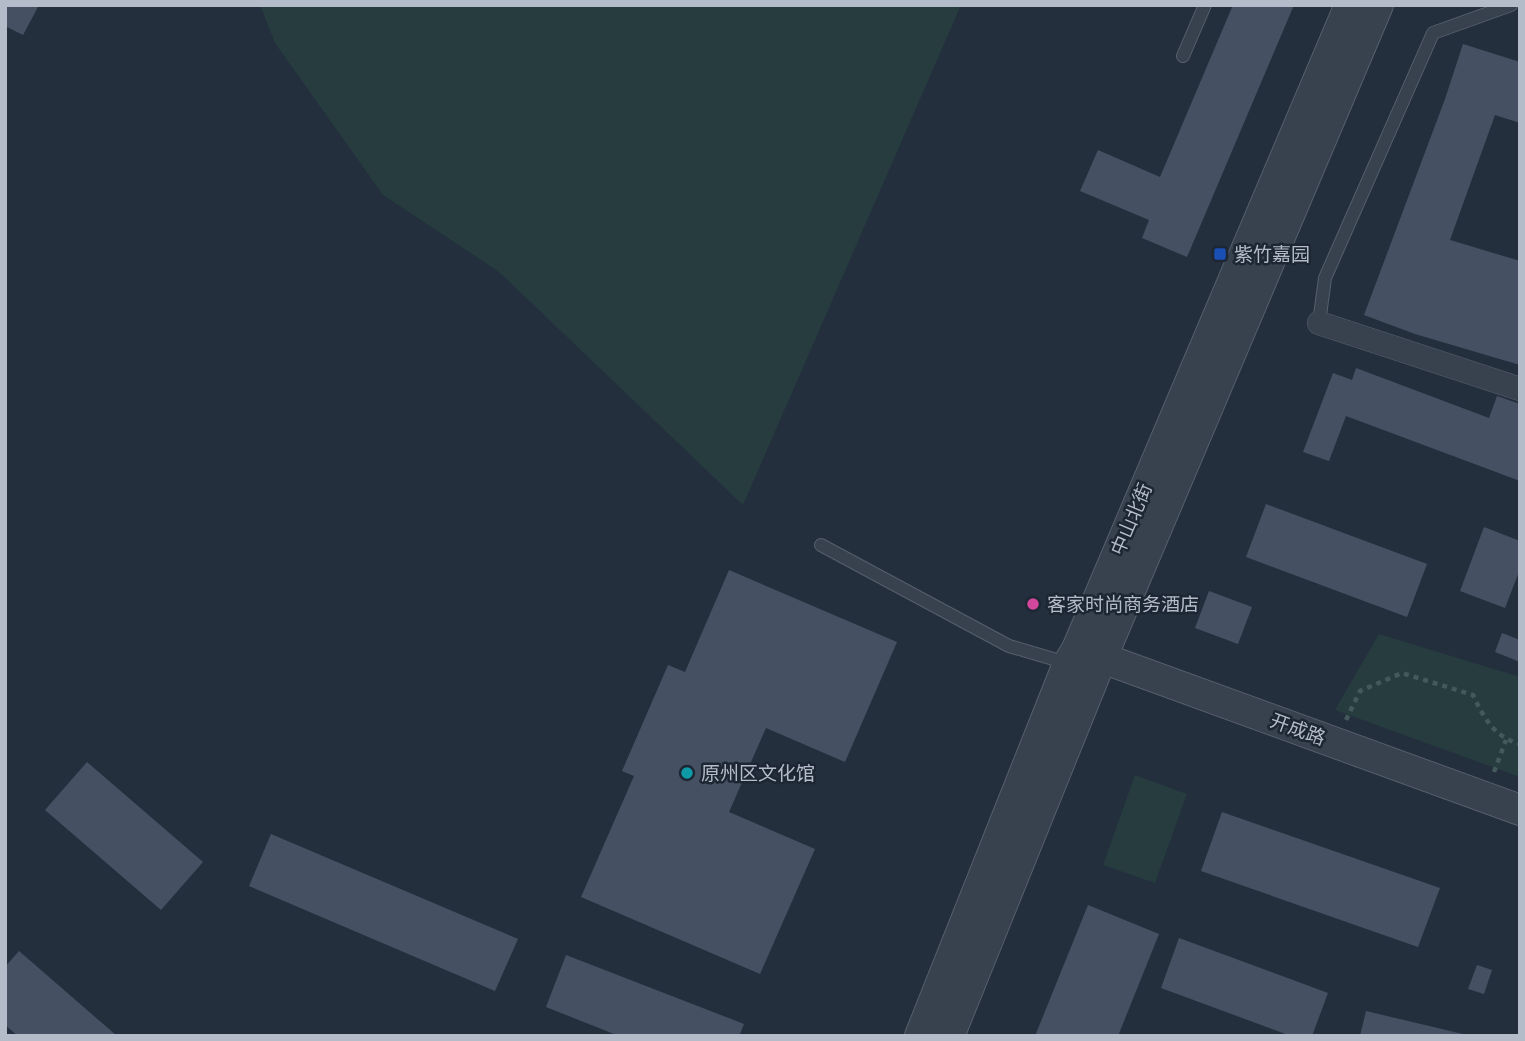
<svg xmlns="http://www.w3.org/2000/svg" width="1525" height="1041" viewBox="0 0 1525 1041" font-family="'Asap Condensed','Noto Sans SC',sans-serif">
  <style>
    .green { fill: #263c3f }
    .building { fill: #455162 }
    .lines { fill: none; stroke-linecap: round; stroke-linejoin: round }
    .service-casing { stroke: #565f6c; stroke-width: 14 }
    .minor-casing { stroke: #565f6c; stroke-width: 24 }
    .tertiary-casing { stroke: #565f6c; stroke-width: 32 }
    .path { stroke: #44595c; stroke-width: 4.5; stroke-dasharray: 5 5; stroke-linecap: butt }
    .service { stroke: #38414e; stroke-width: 12 }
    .minor { stroke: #38414e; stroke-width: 23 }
    .tertiary { stroke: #38414e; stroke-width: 30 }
    .transit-dot { fill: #1a4fb4; stroke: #1d2633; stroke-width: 2.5 }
    .hotel-dot { fill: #d1479c; stroke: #1d2633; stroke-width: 2.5 }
    .culture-dot { fill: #0f9aa8; stroke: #1d2633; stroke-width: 2.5 }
    .labels { text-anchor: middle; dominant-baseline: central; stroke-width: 5; stroke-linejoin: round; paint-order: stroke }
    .poi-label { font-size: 19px; fill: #b4bcc9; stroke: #1d2633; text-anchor: start }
    .street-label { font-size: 19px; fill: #b4bcc9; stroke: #1d2633 }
  </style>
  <rect width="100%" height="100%" fill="#242f3e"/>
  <g class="green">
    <path d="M260 5H961L743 505 498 271 383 195 275 43Z"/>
    <path d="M1379 634 1520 677V777L1335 710Z"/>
    <path d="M1135 775 1187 794 1155 883 1103 865Z"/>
  </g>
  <g class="building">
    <path d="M5 5H39L23 35 5 26Z"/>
    <path d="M1233 5H1294L1187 257 1142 238 1149 220 1080 191 1098 150 1160 177Z"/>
    <path d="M1463 44 1520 62V123L1495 115 1450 240 1520 261V365L1415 334 1364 315 1445 99Z"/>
    <path d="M1356 368 1489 418 1497 396 1520 404V481L1346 416 1329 461 1303 452 1333 373 1352 380Z"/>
    <path d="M1266 504 1427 564 1407 617 1246 557Z"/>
    <path d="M1484 527 1520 541V569L1505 608 1460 591Z"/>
    <path d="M729 570 897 642 845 762 766 728 729 812 815 849 760 974 581 897 634 776 622 771 668 665 685 672Z"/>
    <path d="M1209 591 1252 607 1238 644 1195 628Z"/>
    <path d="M1502 633 1520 640V662L1495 652Z"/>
    <path d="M87 762 203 862 161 910 45 810Z"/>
    <path d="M1222 812 1440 888 1418 947 1201 871Z"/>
    <path d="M271 834 518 939 495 991 249 886Z"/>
    <path d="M1088 905 1159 934 1118 1036H1035Z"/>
    <path d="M1179 938 1328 993 1312 1036H1291L1161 988Z"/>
    <path d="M19 951 117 1036H18L5 1025V967Z"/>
    <path d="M566 955 744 1024 739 1036H619L546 1007Z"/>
    <path d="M1477 965 1492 970 1484 994 1468 989Z"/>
    <path d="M1366 1011 1467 1035V1036H1360Z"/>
  </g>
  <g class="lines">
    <g class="service-casing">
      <g id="service">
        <path d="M1183 56 1205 5"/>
        <path d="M1319 323 1325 278 1433 33 1511 5"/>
        <path d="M821 545 1009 646 1067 663"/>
      </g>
    </g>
    <g class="minor-casing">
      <path id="minor" d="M1319 323 1520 389"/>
    </g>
    <g class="tertiary-casing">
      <g id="tertiary">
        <path d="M1083 651 1520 810"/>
        <path d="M920 1036 1068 664 1077 649 1350 5"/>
        <path d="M949 1036 1102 657 1378 5"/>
      </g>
    </g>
    <g class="path">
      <path d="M1346 720 1360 691 1402 673 1473 695C1484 718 1494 737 1520 744"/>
      <path d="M1494 772 1506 740"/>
    </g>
    <use href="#service" class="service"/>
    <use href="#minor" class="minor"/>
    <use href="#tertiary" class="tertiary"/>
  </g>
  <rect class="transit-dot" x="1213" y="247" width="14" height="14" rx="3.5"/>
  <circle class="hotel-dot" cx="1033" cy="604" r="7"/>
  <circle class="culture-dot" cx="687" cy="773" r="7"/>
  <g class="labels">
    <g class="poi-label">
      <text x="1234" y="254">紫竹嘉园</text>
      <text x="1047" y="604">客家时尚商务酒店</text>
      <text x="701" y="773">原州区文化馆</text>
    </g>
    <g class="street-label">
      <text transform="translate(1131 519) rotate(-67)">中山北街</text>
      <text transform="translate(1298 729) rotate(20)">开成路</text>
    </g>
  </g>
  <rect width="1525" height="1041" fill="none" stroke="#b4bcc9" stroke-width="14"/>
</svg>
